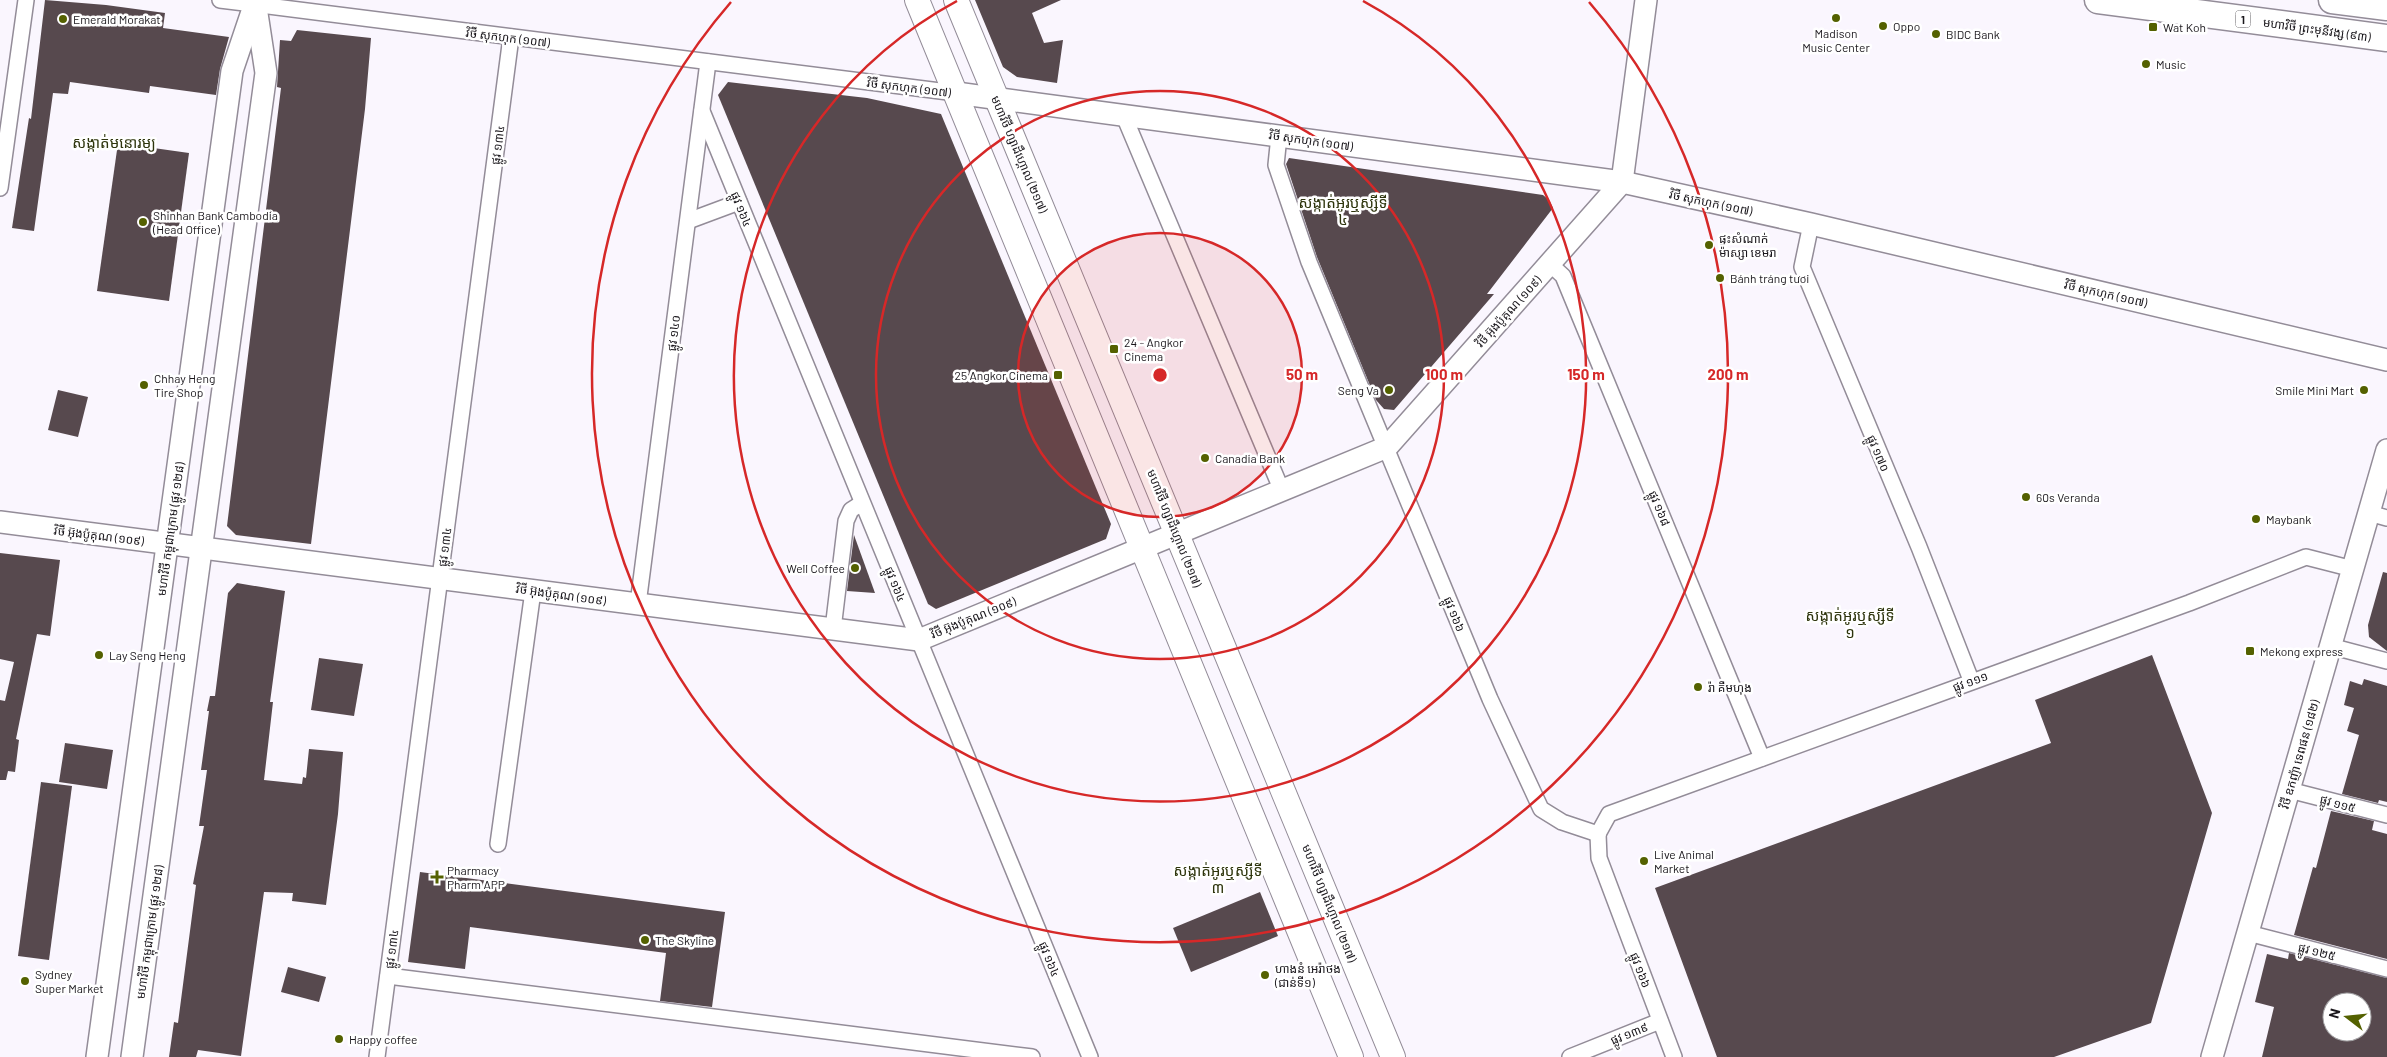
<svg xmlns="http://www.w3.org/2000/svg" width="2387" height="1057" viewBox="0 0 2387 1057" font-family="Barlow,'Noto Sans Khmer',sans-serif">
  <style>
    .building { fill: #57494e; fill-rule: evenodd }
    .lines { fill: none; stroke-linecap: round; stroke-linejoin: round }
    .street-casing { stroke: #938c98; stroke-width: 18 }
    .secondary-casing { stroke: #938c98; stroke-width: 24 }
    .primary-casing { stroke: #938c98; stroke-width: 26 }
    .highway-casing { stroke: #938c98; stroke-width: 29 }
    .street { stroke: #fff; stroke-width: 15 }
    .secondary { stroke: #fff; stroke-width: 21 }
    .primary { stroke: #fff; stroke-width: 24 }
    .highway { stroke: #fff; stroke-width: 26 }
    .ring { fill: none; stroke: #d62828; stroke-width: 2.5 }
    .poi-dot { fill: #546100; stroke: #fff; stroke-width: 2 }
    .labels { text-anchor: middle; dominant-baseline: central; stroke-width: 5; stroke-linejoin: round; paint-order: stroke }
    .shield { fill: #fff; stroke: #5f5d60; stroke-width: 1 }
    .shield-label { font-size: 11px; font-weight: bold; fill: #1a171c }
    .poi-label { font-size: 12px; fill: #1a171c; stroke: #fff; text-anchor: start }
    .street-label { font-size: 12px; fill: #1a171c; stroke: #fff }
    .quarter-label { font-size: 15px; fill: #2e350d; stroke: #fff }
    .centre { fill: #d62828; stroke: #fff; stroke-width: 2.5 }
    .ring-label { font-size: 15px; text-anchor: middle; font-weight: bold; fill: #d62828; stroke: #fff; stroke-width: 5; stroke-linejoin: round; paint-order: stroke }
  </style>
  <rect width="100%" height="100%" fill="#faf6fe"/>
  <g class="building">
    <path d="M45 0 106 5 165 13 163 28 229 37 220 69 216 95 150 86 149 93 70 82 68 94 53 93 34 231 12 228 29 118 31 119Z"/>
    <path d="M975 0H1061L1032 13 1044 43 1063 40 1057 83 1017 77 1003 67Z"/>
    <path d="M297 30 371 38 365 109 311 544 236 535 227 526 281 88 277 87 280 40 291 41Z"/>
    <path d="M728 82 867 98 941 114 1111 524 1106 539 936 609 928 604 718 95Z"/>
    <path d="M118 143 189 153 169 301 97 291Z"/>
    <path d="M1289 158 1543 195 1549 200 1553 208 1487 294H1494L1394 410 1384 409 1376 400 1317 257 1286 164Z"/>
    <path d="M58 390 88 397 78 437 48 430Z"/>
    <path d="M854 535 875 593 847 591Z"/>
    <path d="M0 553 60 560 50 636 37 634 16 739 19 740 15 772 8 771 6 780H0V700L5 701 14 662 0 659Z"/>
    <path d="M2383 572 2387 573V651L2369 637 2368 625Z"/>
    <path d="M237 583 285 591 270 702H273L264 780 302 784 303 777 306 778 309 749 343 752 338 814 326 905 292 901 293 893 264 892 241 1056 198 1050 196 1057H169L174 1022 178 1023 196 885 193 884 204 826H199L207 770H201L209 711H207L210 696H215L228 593Z"/>
    <path d="M2152 655 2212 813 2151 1023 2054 1057H1717L1655 888 2051 743 2035 700Z"/>
    <path d="M319 658 363 664 354 716 311 710Z"/>
    <path d="M2364 679 2387 686V802L2379 800 2378 803 2342 794 2359 735 2347 731 2354 708 2344 705 2350 681 2362 685Z"/>
    <path d="M65 743 113 750 107 789 59 782Z"/>
    <path d="M41 782 72 786 49 960 18 956Z"/>
    <path d="M2331 811 2374 821 2372 830 2387 834V959L2294 935 2313 867 2316 868Z"/>
    <path d="M420 872 725 912 712 1007 660 1001 666 953 470 927 465 969 408 962Z"/>
    <path d="M1260 892 1278 936 1191 972 1173 928Z"/>
    <path d="M2289 953 2387 978V1057H2262L2274 1007 2255 1002 2267 954 2288 959ZM2332 1002H2362V1032H2332Z"/>
    <path d="M288 967 326 977 319 1002 281 992Z"/>
  </g>
  <g class="lines">
    <g class="street-casing">
      <g id="street">
        <path d="M220 0 956 93"/>
        <path d="M702 111 1090 1057"/>
        <path d="M1124 116 1282 491"/>
        <path d="M1279 136 1276 165 1309 262 1490 699 1541 809 1562 822 1598 834"/>
        <path d="M0 188 26 0"/>
        <path d="M688 221 739 202"/>
        <path d="M1811 224 1802 267 1919 547 1971 680"/>
        <path d="M1550 264 1563 276 1762 758"/>
        <path d="M2369 513 2387 518"/>
        <path d="M638 604 708 62"/>
        <path d="M833 629 846 521 851 510 862 503"/>
        <path d="M2330 646 2387 661"/>
        <path d="M2289 790 2387 815"/>
        <path d="M1598 834 1609 814 2189 603 2306 557 2353 569"/>
        <path d="M1598 834 1599 858 1674 1057"/>
        <path d="M498 844 533 591"/>
        <path d="M2248 933 2387 969"/>
        <path d="M388 976 1032 1057"/>
        <path d="M377 1057 511 37"/>
        <path d="M1570 1057 1660 1021"/>
      </g>
    </g>
    <g class="secondary-casing">
      <g id="secondary">
        <path d="M956 93 1622 182 1811 224 2387 360"/>
        <path d="M0 522 919 640 1387 447 1622 182 1646 0"/>
        <path d="M97 1057 232 71 256 0"/>
        <path d="M132 1057 266 73 256 7"/>
        <path d="M2212 1057 2387 450"/>
      </g>
    </g>
    <g class="primary-casing">
      <g id="primary">
        <path d="M917 0 1351 1057"/>
        <path d="M956 0 1393 1057"/>
      </g>
    </g>
    <g class="highway-casing">
      <g id="highway">
        <path d="M2098 0 2387 38"/>
        <path d="M2332 0 2387 7"/>
      </g>
    </g>
    <use href="#street" class="street"/>
    <use href="#secondary" class="secondary"/>
    <use href="#primary" class="primary"/>
    <use href="#highway" class="highway"/>
  </g>
  <circle cx="1160" cy="375" r="142" fill="#d62828" fill-opacity=".12"/>
  <g class="ring">
    <circle cx="1160" cy="375" r="142"/>
    <circle cx="1160" cy="375" r="284"/>
    <path d="M1363 1A426 426 0 1 1 957 1"/>
    <path d="M1589 2A568 568 0 1 1 731 2"/>
  </g>
  <g class="poi-dot">
    <circle cx="1836" cy="18" r="5"/>
    <circle cx="63" cy="19" r="5"/>
    <circle cx="1883" cy="26" r="5"/>
    <rect x="2148" y="22" width="10" height="10" rx="2.5"/>
    <circle cx="1936" cy="34" r="5"/>
    <circle cx="2146" cy="64" r="5"/>
    <circle cx="143" cy="222" r="5"/>
    <circle cx="1709" cy="245" r="5"/>
    <circle cx="1720" cy="278" r="5"/>
    <rect x="1109" y="344" width="10" height="10" rx="2.5"/>
    <rect x="1053" y="370" width="10" height="10" rx="2.5"/>
    <circle cx="144" cy="385" r="5"/>
    <circle cx="1389" cy="390" r="5"/>
    <circle cx="2364" cy="390" r="5"/>
    <circle cx="1205" cy="458" r="5"/>
    <circle cx="2026" cy="497" r="5"/>
    <circle cx="2256" cy="519" r="5"/>
    <circle cx="855" cy="568" r="5"/>
    <rect x="2245" y="646" width="10" height="10" rx="2.5"/>
    <circle cx="99" cy="655" r="5"/>
    <circle cx="1698" cy="687" r="5"/>
    <circle cx="1644" cy="861" r="5"/>
    <path d="M434.5 869.5h5v5h5v5h-5v5h-5v-5h-5v-5h5z"/>
    <circle cx="645" cy="940" r="5"/>
    <circle cx="1265" cy="975" r="5"/>
    <circle cx="25" cy="981" r="5"/>
    <circle cx="339" cy="1039" r="5"/>
  </g>
  <g class="labels">
    <rect class="shield" x="2235.5" y="10.5" width="15" height="17" rx="4"/>
    <g class="shield-label">
      <text x="2243" y="19">1</text>
    </g>
    <g class="poi-label">
      <text x="73" y="19">Emerald Morakat</text>
      <text x="1893" y="26">Oppo</text>
      <text x="2163" y="27">Wat Koh</text>
      <text x="1836" y="33" text-anchor="middle">Madison<tspan x="1836" dy="14">Music Center</tspan></text>
      <text x="1946" y="34">BIDC Bank</text>
      <text x="2156" y="64">Music</text>
      <text x="153" y="215">Shinhan Bank Cambodia<tspan x="153" dy="14">(Head Office)</tspan></text>
      <text x="1719" y="238">ផ្ទះសំណាក់<tspan x="1719" dy="14">ម៉ាស្សា ខេមរា</tspan></text>
      <text x="1730" y="278">Bánh tráng tươi</text>
      <text x="1124" y="342">24 - Angkor<tspan x="1124" dy="14">Cinema</tspan></text>
      <text x="1048" y="375" text-anchor="end">25 Angkor Cinema</text>
      <text x="154" y="378">Chhay Heng<tspan x="154" dy="14">Tire Shop</tspan></text>
      <text x="1379" y="390" text-anchor="end">Seng Va</text>
      <text x="2354" y="390" text-anchor="end">Smile Mini Mart</text>
      <text x="1215" y="458">Canadia Bank</text>
      <text x="2036" y="497">60s Veranda</text>
      <text x="2266" y="519">Maybank</text>
      <text x="845" y="568" text-anchor="end">Well Coffee</text>
      <text x="2260" y="651">Mekong express</text>
      <text x="109" y="655">Lay Seng Heng</text>
      <text x="1708" y="687">រ៉ា គឹមហុង</text>
      <text x="1654" y="854">Live Animal<tspan x="1654" dy="14">Market</tspan></text>
      <text x="447" y="870">Pharmacy<tspan x="447" dy="14">Pharm APP</tspan></text>
      <text x="655" y="940">The Skyline</text>
      <text x="1275" y="968">ហាងនំ អេរ៉ាថង<tspan x="1275" dy="14">(ជាន់ទី១)</tspan></text>
      <text x="35" y="974">Sydney<tspan x="35" dy="14">Super Market</tspan></text>
      <text x="349" y="1039">Happy coffee</text>
    </g>
    <g class="street-label">
      <text transform="translate(2317 29) rotate(8)">មហាវិថី ព្រះមុនីវង្ស (៩៣)</text>
      <text transform="translate(508 37) rotate(7)">វិថី សុកហុក (១០៧)</text>
      <text transform="translate(909 87) rotate(7)">វិថី សុកហុក (១០៧)</text>
      <text transform="translate(1311 140) rotate(8)">វិថី សុកហុក (១០៧)</text>
      <text transform="translate(497 145) rotate(-83)">ផ្លូវ ១៣៤</text>
      <text transform="translate(1020 154) rotate(67)">មហាវិថី ហ្សាដឹហ្គោល (២១៧)</text>
      <text transform="translate(1711 202) rotate(12)">វិថី សុកហុក (១០៧)</text>
      <text transform="translate(742 209) rotate(68)">ផ្លូវ ១៦៤</text>
      <text transform="translate(2106 293) rotate(13)">វិថី សុកហុក (១០៧)</text>
      <text transform="translate(1508 311) rotate(-48)">វិថី អ៊ុងប៉ូគុណ (១០៩)</text>
      <text transform="translate(673 333) rotate(-83)">ផ្លូវ ១៤០</text>
      <text transform="translate(1879 453) rotate(67)">ផ្លូវ ១៧០</text>
      <text transform="translate(1660 508) rotate(67)">ផ្លូវ ១៦៨</text>
      <text transform="translate(1175 528) rotate(68)">មហាវិថី ហ្សាដឹហ្គោល (២១៧)</text>
      <text transform="translate(170 529) rotate(-82)">មហាវិថី កម្ពុជាក្រោម (ផ្លូវ ១២៨)</text>
      <text transform="translate(99 535) rotate(7)">វិថី អ៊ុងប៉ូគុណ (១០៩)</text>
      <text transform="translate(444 547) rotate(-83)">ផ្លូវ ១៣៤</text>
      <text transform="translate(896 584) rotate(68)">ផ្លូវ ១៦៤</text>
      <text transform="translate(561 594) rotate(8)">វិថី អ៊ុងប៉ូគុណ (១០៩)</text>
      <text transform="translate(1455 614) rotate(68)">ផ្លូវ ១៦៦</text>
      <text transform="translate(973 617) rotate(-22)">វិថី អ៊ុងប៉ូគុណ (១០៩)</text>
      <text transform="translate(1970 681) rotate(-20)">ផ្លូវ ១១១</text>
      <text transform="translate(2299 754) rotate(-74)">វិថី ឧកញ៉ា ទេពផន (១៨២)</text>
      <text transform="translate(2338 803) rotate(15)">ផ្លូវ ១១៥</text>
      <text transform="translate(1330 903) rotate(68)">មហាវិថី ហ្សាដឹហ្គោល (២១៧)</text>
      <text transform="translate(149 932) rotate(-82)">មហាវិថី កម្ពុជាក្រោម (ផ្លូវ ១២៨)</text>
      <text transform="translate(391 949) rotate(-83)">ផ្លូវ ១៣៤</text>
      <text transform="translate(2317 951) rotate(14)">ផ្លូវ ១២៥</text>
      <text transform="translate(1050 959) rotate(68)">ផ្លូវ ១៦៤</text>
      <text transform="translate(1641 970) rotate(69)">ផ្លូវ ១៦៦</text>
      <text transform="translate(1629 1033) rotate(-22)">ផ្លូវ ១៣៩</text>
    </g>
    <g class="quarter-label">
      <text x="114" y="142">សង្កាត់មនោរម្យ</text>
      <text x="1343" y="202">សង្កាត់អូរឬស្សីទី<tspan x="1343" dy="17">៤</tspan></text>
      <text x="1850" y="615">សង្កាត់អូរឬស្សីទី<tspan x="1850" dy="17">១</tspan></text>
      <text x="1218" y="870">សង្កាត់អូរឬស្សីទី<tspan x="1218" dy="17">៣</tspan></text>
    </g>
  </g>
  <circle cx="1160" cy="375" r="8" class="centre"/>
  <g class="ring-label">
    <text x="1302" y="380">50 m</text>
    <text x="1444" y="380">100 m</text>
    <text x="1586" y="380">150 m</text>
    <text x="1728" y="380">200 m</text>
  </g>
  <g transform="translate(2347 1017) rotate(286)"><circle r="24" fill="#ffffff" stroke="#a3a2a4"/>
  <path d="M0-4L9 19L0 12L-9 19Z" fill="#546100"/>
  <text y="-8" font-size="14" font-weight="bold" text-anchor="middle" fill="#1a171c">N</text>
  </g>
</svg>
